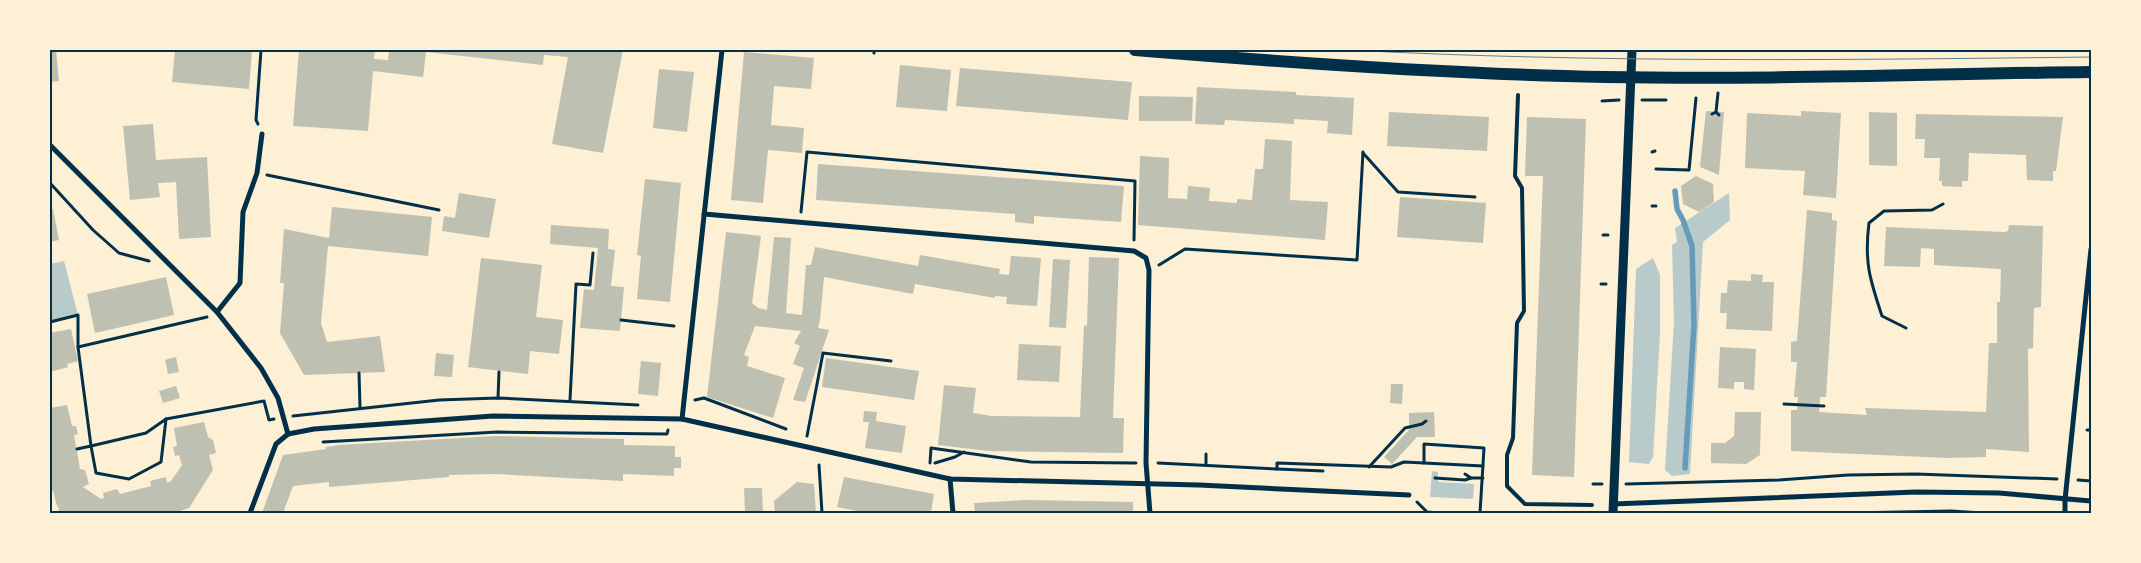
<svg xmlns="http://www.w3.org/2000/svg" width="2141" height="563" viewBox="0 0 2141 563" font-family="'Titillium Web',sans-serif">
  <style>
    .green { fill: #b9caca }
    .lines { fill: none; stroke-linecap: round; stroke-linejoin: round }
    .stream { stroke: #669bbc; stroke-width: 5.5 }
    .building { fill: #bec0b2 }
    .path { stroke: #003049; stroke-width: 3 }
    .service { stroke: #003049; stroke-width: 4 }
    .minor { stroke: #003049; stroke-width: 5 }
    .tertiary { stroke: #003049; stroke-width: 9 }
    .primary { stroke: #003049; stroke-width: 12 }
    .tram { stroke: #657d81; stroke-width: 1 }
    .neatline { fill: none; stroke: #003049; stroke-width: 2 }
  </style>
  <rect width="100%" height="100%" fill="#fdf0d5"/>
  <g class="green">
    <path d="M1729 193 1730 220 1703 242 1690 474 1672 476 1665 470 1674 322 1672 245 1677 242 1675 228Z"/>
    <path d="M1653 258 1660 275V334L1653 457 1649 464 1629 462 1636 269Z"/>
    <path d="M64 261 78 315 50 322V264Z"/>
    <path d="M1432 471 1438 472V482L1474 484 1473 499 1430 497Z"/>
  </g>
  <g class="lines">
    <path class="stream" d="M1675 191 1677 209 1683 220 1692 246 1694 325 1685 468"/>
  </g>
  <g class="building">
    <path d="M50 50H56L59 81 50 82Z"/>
    <path d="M175 50H252L249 89 172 82Z"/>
    <path d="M299 50H375L374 59 388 60 389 50H623L603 153 552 144 568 57 544 55 543 65 426 52 423 77 373 71 368 131 293 126Z"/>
    <path d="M744 52 814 58 811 89 774 86 771 125 804 128 802 153 768 150 763 203 731 200Z"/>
    <path d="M900 65 951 70 947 111 896 107Z"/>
    <path d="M960 68 1132 82 1128 120 956 106Z"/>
    <path d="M659 69 694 72 687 132 653 128Z"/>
    <path d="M1197 87 1296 92V95L1354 98 1352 135 1327 133 1328 121 1294 119V124L1225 120 1224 125 1195 124Z"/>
    <path d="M1139 96 1193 97 1192 121H1139Z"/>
    <path d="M1706 111 1724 112 1719 175 1700 167Z"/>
    <path d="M1801 111 1841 113 1836 198 1803 195 1805 171 1745 168 1747 113 1801 116Z"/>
    <path d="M1389 112 1489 117 1487 151 1387 146Z"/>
    <path d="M1869 112 1897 113V166L1869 165Z"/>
    <path d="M1916 114 2063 117 2056 171H2053V181L2027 180 2026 155 1969 153 1968 181H1962V187L1942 186V181H1939L1940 158H1924L1925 139H1915Z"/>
    <path d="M1527 117 1586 119 1574 477 1532 475 1543 176H1525Z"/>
    <path d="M153 124 156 160 207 157 211 237 179 239 176 182 158 183 160 197 130 200 123 126Z"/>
    <path d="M1265 139 1292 141 1290 200 1328 202 1325 240 1138 225 1140 156 1169 158 1168 198 1187 199 1188 186 1210 188 1209 201 1237 203V199L1252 200 1255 169H1263Z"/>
    <path d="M818 164 1124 186 1121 222 1034 216V224L1015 222V214L816 200Z"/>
    <path d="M1696 176 1713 184 1714 202 1699 212 1683 204 1681 186Z"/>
    <path d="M645 179 681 183 670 302 637 299 641 256 637 255Z"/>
    <path d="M459 193 496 199 489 238 442 231 444 216 455 218Z"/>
    <path d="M1400 197 1486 203 1483 243 1397 237Z"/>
    <path d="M332 207 432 217 428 256 328 246 321 323 327 342 380 336 385 372 304 375 280 333 284 283H280L284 229 329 238Z"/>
    <path d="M50 209H53L59 240 50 242Z"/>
    <path d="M1807 210 1832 213V220L1837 221 1826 397H1820L1819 412 1867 415 1865 408 1986 412 1989 343H1997V302H2000L2001 269 1934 265V249L1921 248 1920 267 1884 266 1886 227 2004 232 2008 231 2009 225 2043 226 2041 307 2034 308 2033 348 2028 349 2029 452 1986 449V457L1947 458 1791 451V410H1797L1798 397H1794L1797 362H1791V342L1797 341Z"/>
    <path d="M551 225 609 229 608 249 615 250 611 286 624 287 620 331 580 328 584 289 594 290 598 248 550 244Z"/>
    <path d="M726 232 761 236 752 303 758 308 767 310 774 237 791 238 786 313 802 315 806 265H811L815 247 918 266 920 255 1000 269 999 274 1009 275 1011 256 1041 258 1037 306 1006 304 1007 297 995 296V298L915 284 913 294 824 277 820 320 818 328 829 330 805 402 793 400 804 368 793 364 800 346 794 343 801 331 755 326 744 355 749 357 747 366 785 378 773 418 707 397Z"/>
    <path d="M1089 257 1119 258 1113 418H1124L1123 453 988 451 938 445 944 385 976 388 973 413 992 416 1080 417 1084 325 1087 326Z"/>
    <path d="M481 258 542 265 536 317 563 320 559 354 530 351 528 374 468 367Z"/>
    <path d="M1053 259 1070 260 1066 328 1049 327Z"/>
    <path d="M1751 274 1763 275 1762 282H1774L1772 331 1726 329 1727 313H1720L1721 293H1727L1728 280 1751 281Z"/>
    <path d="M166 277 174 315 95 333 87 294Z"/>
    <path d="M71 329 78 361 67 364 68 367 50 372V333Z"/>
    <path d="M1019 344 1061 346 1059 382 1017 380Z"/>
    <path d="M1720 347 1756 349 1754 390 1744 389V382H1734V389L1718 388Z"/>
    <path d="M436 353 454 355 452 377 434 376Z"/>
    <path d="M176 357 179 372 168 374 165 360Z"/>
    <path d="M826 358 919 371 914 400 822 387Z"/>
    <path d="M641 361 661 363 658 396 638 394Z"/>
    <path d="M1391 384H1403L1402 404 1390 403Z"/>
    <path d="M176 386 180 398 163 403 159 391Z"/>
    <path d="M67 405 72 426H76L78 434 74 435 80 469 85 470 89 484 83 487 101 499 104 498 103 493 117 489 120 494 151 486 150 481 166 477 167 483 171 481 182 465 179 455 175 456 173 447 177 446 174 428 204 422 208 437 213 440 216 453 209 455 213 470 189 508 174 513H60L58 511 59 508 57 506 53 491H50V408Z"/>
    <path d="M864 411 877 412 876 421 906 426 902 453 865 448 869 422H863Z"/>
    <path d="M1434 412 1435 437H1417L1392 464 1384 457 1409 430V413Z"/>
    <path d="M1735 412H1761L1760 455 1746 464 1711 463V443H1725L1734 436Z"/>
    <path d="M495 436 624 439V445L675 446V457H681V468H674V476L623 474V481L495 474 449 475V477L329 487V482L293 486 283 513H262L283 455 326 449V447L339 445Z"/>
    <path d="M844 477 934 494 931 513H867L837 507Z"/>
    <path d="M797 482 814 484 816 513H775L774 501Z"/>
    <path d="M744 488H762L763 513H745Z"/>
    <path d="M1027 500 1133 502V513H975L974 503Z"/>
  </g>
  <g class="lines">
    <g class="path">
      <path d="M874 53V50"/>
      <path d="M1642 100H1666"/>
      <path d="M1602 101 1619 100"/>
      <path d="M1716 112 1718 93"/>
      <path d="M1712 114 1716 112 1719 115"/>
      <path d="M258 124 256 120 261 50"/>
      <path d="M1652 152 1655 151"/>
      <path d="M1363 153 1398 192 1475 197"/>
      <path d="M1656 169 1689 170 1696 98"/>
      <path d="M267 175 439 210"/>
      <path d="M50 183 93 230 119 253 149 261"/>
      <path d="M1652 206H1656"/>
      <path d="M801 212 807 152 1135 181 1134 240"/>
      <path d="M1603 235H1608"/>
      <path d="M1159 265 1185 249 1357 260 1363 152"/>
      <path d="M1601 284H1606"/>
      <path d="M621 320 674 326"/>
      <path d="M50 322 78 315V347L91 446 146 433 166 419 264 401 269 420 274 419"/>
      <path d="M1906 328 1882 316C1870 280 1864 262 1869 223L1884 211 1932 210 1943 204"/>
      <path d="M78 347 207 317"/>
      <path d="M359 373 360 407"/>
      <path d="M498 398 499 372"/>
      <path d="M570 400 576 284 590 285 593 253"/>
      <path d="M695 400 704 398 786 429"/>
      <path d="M1784 404 1824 406"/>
      <path d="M293 416 439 400 498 398 638 405"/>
      <path d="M2087 430H2091"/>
      <path d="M807 436 823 353 891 361"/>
      <path d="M323 442 497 432 667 434 668 430"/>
      <path d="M77 449 91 446 96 473 129 479 161 462 166 419"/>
      <path d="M930 463 931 448 1031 462 1136 463"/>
      <path d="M935 463 955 457 964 452"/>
      <path d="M1158 463 1277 469V463L1391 467 1404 462 1424 463V444L1484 448 1480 513"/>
      <path d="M1424 463 1483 466"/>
      <path d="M819 465 822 513"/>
      <path d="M1206 465V454"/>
      <path d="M1369 467 1405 428 1422 424 1426 421"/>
      <path d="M1277 469 1323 471"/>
      <path d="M1435 478 1465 480 1471 478 1465 474"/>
      <path d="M1471 478H1483"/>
      <path d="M2078 480 2091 481"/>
      <path d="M1593 484H1602"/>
      <path d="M1626 484 1779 480 1848 475 1916 474 2057 479"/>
      <path d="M1417 502 1427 512 1440 513"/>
      <path d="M1849 513 1951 511 1983 513"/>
    </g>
    <path class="service" d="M1518 95 1515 176 1522 188 1524 311 1517 323 1513 438 1507 455V486L1525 504 1592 505"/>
    <g class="minor">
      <path d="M50 145 217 312 261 368 278 398 288 434"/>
      <path d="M704 214 1134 251 1146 258 1149 270 1146 463 1150 513"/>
      <path d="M217 312 240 283 243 212 257 173 262 134"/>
      <path d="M682 419 722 50"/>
      <path d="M288 434 314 429 493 416 682 419 950 479 1199 485 1409 495"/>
      <path d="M950 479 953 513"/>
      <path d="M1613 504 1916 492 1999 493 2091 501"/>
      <path d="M250 513 276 444 288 434"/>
      <path d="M2065 513V500L2091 249"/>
    </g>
    <path class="tertiary" d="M1613 513 1632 50"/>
    <path class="primary" d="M1135 50C1291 63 1448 74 1605 77 1767 80 1929 74 2091 72"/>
    <g class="tram">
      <path d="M1348 50C1595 63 1843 60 2091 57"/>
      <path d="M1606 50 1661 51"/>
      <path d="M1733 51 1946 50"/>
    </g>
  </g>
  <rect width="2141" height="563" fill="none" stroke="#fdf0d5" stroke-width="102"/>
  <rect x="51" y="51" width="2039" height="461" class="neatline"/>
</svg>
